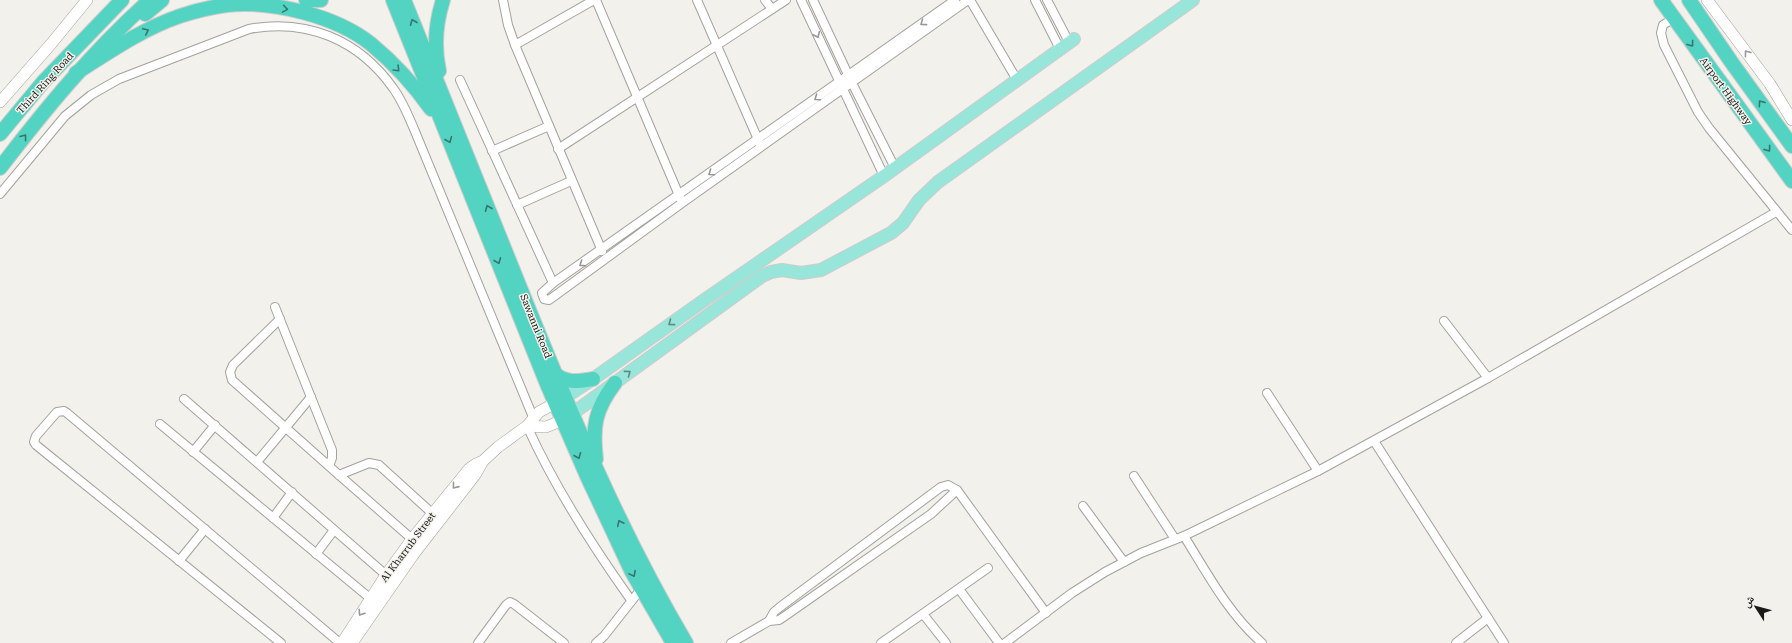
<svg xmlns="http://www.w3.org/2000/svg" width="1792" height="643" viewBox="0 0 1792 643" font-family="'Roboto Serif','Noto Naskh Arabic',serif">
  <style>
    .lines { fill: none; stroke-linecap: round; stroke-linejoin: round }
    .street-casing { stroke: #a3a29d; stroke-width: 10 }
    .secondary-casing { stroke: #a3a29d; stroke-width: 12 }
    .primary-casing { stroke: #cdcdcc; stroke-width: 14 }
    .highway-casing { stroke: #cdcdcc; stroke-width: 16 }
    .street { stroke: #fff; stroke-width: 8 }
    .secondary { stroke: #fff; stroke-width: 11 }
    .primary { stroke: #98e5da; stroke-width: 12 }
    .highway { stroke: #53d3c2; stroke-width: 14 }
    .oneway { stroke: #36766d }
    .oneway2 { stroke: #989897 }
    .oneway3 { stroke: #5f8a83 }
    .labels { text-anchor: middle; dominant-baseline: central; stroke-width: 3; stroke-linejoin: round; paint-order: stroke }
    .street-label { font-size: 10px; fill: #1a1a18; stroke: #f2f1eb }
  </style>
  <rect width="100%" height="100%" fill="#f2f1eb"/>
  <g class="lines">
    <g class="street-casing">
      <g id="street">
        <path d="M503 0 508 25 515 45 602 251"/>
        <path d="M596 0 681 200"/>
        <path d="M697 0 760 144"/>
        <path d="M765 0 772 9"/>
        <path d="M801 0 884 176"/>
        <path d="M813 0 852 83 895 168"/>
        <path d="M955 0 553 283 542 293 544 299 549 300 682 203 968 0"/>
        <path d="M970 0 1017 80"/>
        <path d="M1035 0 1060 49"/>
        <path d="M1047 0 1069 42"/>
        <path d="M1674 18 1663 25 1661 33 1664 45 1698 112 1709 128 1792 230"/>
        <path d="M515 45 594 0"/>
        <path d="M460 80 553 283"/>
        <path d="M558 149 786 0"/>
        <path d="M492 151 549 126"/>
        <path d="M0 194 65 116 91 95 119 79 249 29C307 18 359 40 393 88 402 100 408 115 414 129L533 417"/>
        <path d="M517 205 571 181"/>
        <path d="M275 307 332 450V458L329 466"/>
        <path d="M280 319 233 365 230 372 232 380 339 475 412 539"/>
        <path d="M1444 321 1488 378"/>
        <path d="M1267 393 1318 471"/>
        <path d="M184 399 386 575"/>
        <path d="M160 424 371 599"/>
        <path d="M527 426C555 488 591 544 631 600"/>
        <path d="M1374 441 1504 643"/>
        <path d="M193 452 215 425"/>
        <path d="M257 462 311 397"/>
        <path d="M339 475 369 463 379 465 433 514"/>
        <path d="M1134 476 1175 539"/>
        <path d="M1083 506 1124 562"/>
        <path d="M273 518 292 492"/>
        <path d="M1184 536C1207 573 1228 613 1262 643"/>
        <path d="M316 554 334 530"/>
        <path d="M179 561 205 529"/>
        <path d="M959 589 999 643"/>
        <path d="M923 614 946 643"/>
        <path d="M769 621 774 612 780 607 941 487 948 485 957 490 1046 613"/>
        <path d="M281 643 36 445 34 442 36 436 57 412 64 411 67 413 340 643"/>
        <path d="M478 643 506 605 510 602 514 604 564 643"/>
        <path d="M596 643 604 636 641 589"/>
        <path d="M731 643 769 621 779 620 785 616 931 514 957 490"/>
        <path d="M881 643 988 568"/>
        <path d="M1005 643 1072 593 1105 572 1141 553 1184 536 1318 471 1488 378 1776 212"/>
        <path d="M1456 643 1488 618"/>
      </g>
    </g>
    <g class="secondary-casing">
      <g id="secondary">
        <path d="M1707 0 1770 84 1792 120"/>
        <path d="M0 102 51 44 87 0"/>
        <path d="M527 426 546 427 563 420"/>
        <path d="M342 643 386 575 412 539 469 469 476 464 483 461"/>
        <path d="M352 643 413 555 475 475 483 461 498 447 527 426 539 412 555 403"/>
      </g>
    </g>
    <g class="primary-casing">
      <g id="primary">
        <path d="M558 402 593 379 703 301 884 176 1074 39"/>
        <path d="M565 419 762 276 771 272 782 270 801 273 821 270 891 233 903 223 919 200 938 182 1193 0"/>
      </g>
    </g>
    <g class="highway-casing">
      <g id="highway">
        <path d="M306 0H321"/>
        <path d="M393 0 547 384 587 476 632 572 673 643"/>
        <path d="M404 0C444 98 484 196 523 295 571 414 620 532 686 643"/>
        <path d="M1661 0 1792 181"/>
        <path d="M1689 0 1732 63 1792 146"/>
        <path d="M145 14 162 0"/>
        <path d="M439 71C434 48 436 22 443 0"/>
        <path d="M76 73C109 52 142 29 180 16 195 11 211 7 227 5 272 0 336 16 371 44 394 63 414 85 431 109"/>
        <path d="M0 134 44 81 122 0"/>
        <path d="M0 168C46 108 93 51 150 0"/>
        <path d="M555 374C567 384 579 381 593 379"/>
        <path d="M596 459C592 427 595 409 615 383"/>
      </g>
    </g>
    <use href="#street" class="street"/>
    <use href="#secondary" class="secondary"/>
    <use href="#primary" class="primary"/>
    <use href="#highway" class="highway"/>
  </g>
  <defs><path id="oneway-chevron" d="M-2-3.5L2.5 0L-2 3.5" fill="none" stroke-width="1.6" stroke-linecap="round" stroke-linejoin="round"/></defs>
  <g class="oneway">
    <use href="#oneway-chevron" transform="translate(285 9) rotate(9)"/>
    <use href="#oneway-chevron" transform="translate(413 22) rotate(-112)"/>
    <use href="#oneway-chevron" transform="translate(146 31) rotate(-25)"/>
    <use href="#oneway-chevron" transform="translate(1691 44) rotate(54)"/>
    <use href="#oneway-chevron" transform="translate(397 69) rotate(45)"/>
    <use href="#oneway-chevron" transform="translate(1761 103) rotate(-126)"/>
    <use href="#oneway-chevron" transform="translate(24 137) rotate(-53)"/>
    <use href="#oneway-chevron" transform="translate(449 140) rotate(68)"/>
    <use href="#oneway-chevron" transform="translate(1768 149) rotate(54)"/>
    <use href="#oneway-chevron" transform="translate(488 208) rotate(-112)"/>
    <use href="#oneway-chevron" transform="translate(498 261) rotate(68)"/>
    <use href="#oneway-chevron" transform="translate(578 456) rotate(68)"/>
    <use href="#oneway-chevron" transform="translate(620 523) rotate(-116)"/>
    <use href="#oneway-chevron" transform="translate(633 574) rotate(62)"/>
  </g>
  <g class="oneway2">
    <use href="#oneway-chevron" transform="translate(923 23) rotate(144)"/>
    <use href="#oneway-chevron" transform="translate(817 35) rotate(65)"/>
    <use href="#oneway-chevron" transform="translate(1747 53) rotate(-127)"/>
    <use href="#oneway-chevron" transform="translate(817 98) rotate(145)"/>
    <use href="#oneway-chevron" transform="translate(711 173) rotate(145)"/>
    <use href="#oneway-chevron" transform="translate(582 264) rotate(146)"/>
    <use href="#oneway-chevron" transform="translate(455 486) rotate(129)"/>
    <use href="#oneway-chevron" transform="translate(361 613) rotate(123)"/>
  </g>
  <g class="oneway3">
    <use href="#oneway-chevron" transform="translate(671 323) rotate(144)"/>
    <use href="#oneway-chevron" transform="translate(628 373) rotate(-36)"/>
  </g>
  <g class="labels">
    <g class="street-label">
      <text transform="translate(45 83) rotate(-48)">Third Ring Road</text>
      <text transform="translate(1726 91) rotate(54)">Airport Highway</text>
      <text transform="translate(536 326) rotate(68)">Sawanni Road</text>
      <text transform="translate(408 547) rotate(-53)">Al Kharrub Street</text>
    </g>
  </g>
  <g transform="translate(1756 607) rotate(306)" stroke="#f2f1eb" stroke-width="3" paint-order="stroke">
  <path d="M0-3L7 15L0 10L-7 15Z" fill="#1a1a18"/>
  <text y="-6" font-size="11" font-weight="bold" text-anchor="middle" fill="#1a1a18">ش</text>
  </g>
</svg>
